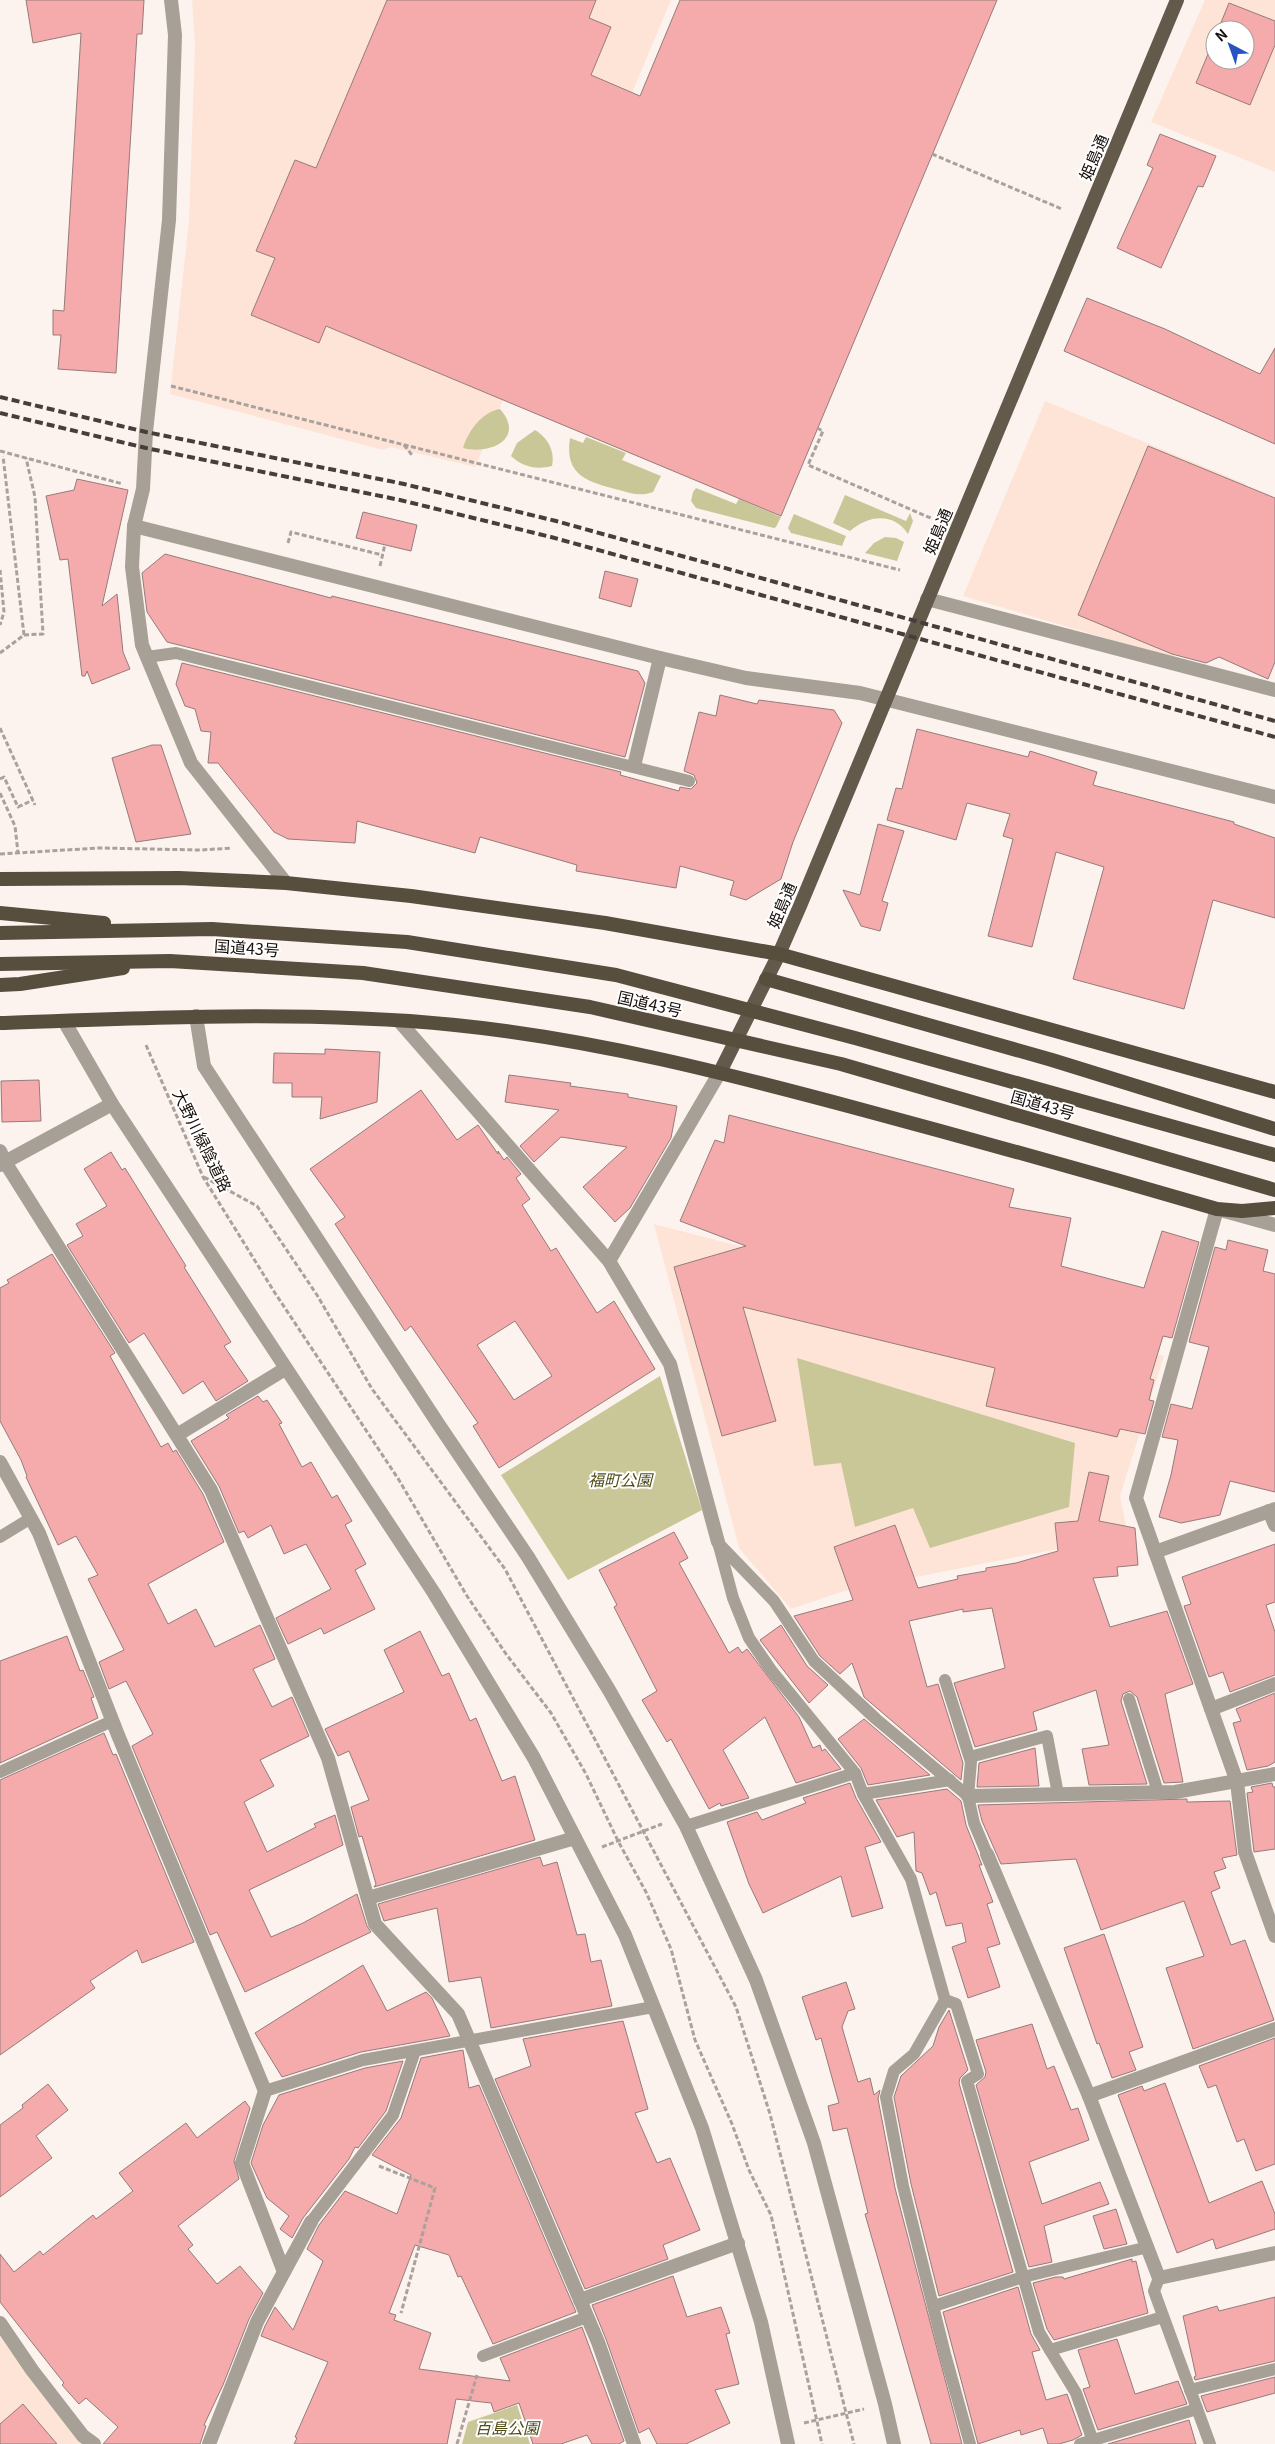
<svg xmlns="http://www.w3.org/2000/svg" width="1275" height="2444" viewBox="0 0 1275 2444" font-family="Georgia,'Noto Sans JP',serif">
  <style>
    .built { fill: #fee4d7; fill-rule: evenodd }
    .green { fill: #c9c697 }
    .building { fill: #f5abab; stroke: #957b7b; fill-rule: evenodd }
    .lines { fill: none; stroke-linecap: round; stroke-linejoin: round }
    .path { stroke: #aaa19c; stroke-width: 3; stroke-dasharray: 5 2.5; stroke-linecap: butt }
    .service { stroke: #a6a097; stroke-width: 12 }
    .minor { stroke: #a6a097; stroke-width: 14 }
    .tertiary { stroke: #a6a097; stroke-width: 14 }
    .primary { stroke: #645a4b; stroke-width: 14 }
    .trunk { stroke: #584e3e; stroke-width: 14 }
    .rail { stroke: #463e3a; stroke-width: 4; stroke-dasharray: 8 4; stroke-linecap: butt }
    .trunk-bridge { stroke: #584e3e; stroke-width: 14 }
    .labels { text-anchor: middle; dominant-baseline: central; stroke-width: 4; stroke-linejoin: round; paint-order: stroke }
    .street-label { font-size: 16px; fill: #160e0a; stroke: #fff }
    .park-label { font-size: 16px; font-style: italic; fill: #4f4c19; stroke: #fff }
  </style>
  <rect width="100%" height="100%" fill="#fdf3ee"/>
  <g class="built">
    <path d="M192 0H671L475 467 391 447 383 450 170 394 189 221 195 44Z"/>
    <path d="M1205 0H1275V172L1151 122ZM1215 30H1245V60H1215Z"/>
    <path d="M1045 401 1246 484 1173 658 963 596Z"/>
    <path d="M654 1224 1164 1356 1120 1496 1128 1535 841 1592 791 1609 739 1548Z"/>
    <path d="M0 2337 80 2444H0Z"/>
  </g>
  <g class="green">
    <path d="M500 409C526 439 490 455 463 448 468 431 482 412 500 409Z"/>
    <path d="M535 430C548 438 555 451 552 466 536 470 523 467 511 456L517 443Z"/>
    <path d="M586 437 626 453 622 460 661 476 653 492C641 497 630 493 619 490 588 482 564 476 570 438L583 443Z"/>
    <path d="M696 488 736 504 739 499 781 517 776 527 774 528 696 508 691 501 693 492Z"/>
    <path d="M845 495 906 521 910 513 913 521 908 534C894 512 868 515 850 531L833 523Z"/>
    <path d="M794 514 846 536 842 546 791 533 788 528Z"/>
    <path d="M885 537 896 538 904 542 897 561 865 553 874 543Z"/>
    <path d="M797 1358 1075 1443 1069 1507 930 1548 913 1508 855 1527 841 1463 814 1466Z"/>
    <path d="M660 1376 702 1510 568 1580 501 1475Z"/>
    <path d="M517 2405 530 2444H462L468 2422Z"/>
  </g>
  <g class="building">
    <path d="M26 0H144L142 34H137L116 373 58 369 61 335H53V310L64 311 81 33 33 43Z"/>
    <path d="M387 0H596L589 18 611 27 591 75 640 96 680 0H997L781 516 326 326 319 343 251 315 275 258 256 251 295 160 316 168Z"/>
    <path d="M1229 3 1275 21V45L1250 105 1196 83 1215 37V60H1245V30H1218Z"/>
    <path d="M1160 134 1216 156 1203 187 1198 186 1161 268 1117 248 1153 168 1147 165Z"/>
    <path d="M1087 298 1165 329 1260 374 1275 348V444L1064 351Z"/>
    <path d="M1148 446 1275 498V662L1268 679 1219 657 1206 663 1172 654 1078 615Z"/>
    <path d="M77 479 128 490 102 606 117 594 123 652 130 669 92 684 87 671 85 676H82L68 559 60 560 46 496 74 490Z"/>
    <path d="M363 512 417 525 411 551 356 538Z"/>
    <path d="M165 554 331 598 332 596 638 671 645 683 625 757 167 642 147 612 142 573Z"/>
    <path d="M605 571 638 579 631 607 599 598Z"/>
    <path d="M182 663 621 772 620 775 679 791 680 787 691 789 697 783 694 775 684 771 699 712 716 716 720 695 757 704 759 700 834 710 842 723 793 842 781 879 746 900 730 895 734 881 680 866 676 888 576 871 577 865 480 837 475 853 357 821 355 843 288 839 274 832 218 763H208L211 732 201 731 195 709 185 706 176 684Z"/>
    <path d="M917 729 1028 757 1030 751 1097 772 1093 785 1234 822V824L1275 838V918L1213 900 1184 1009 1073 979 1104 867 1056 852 1032 947 988 936 1013 839 1003 836 1010 814 967 803 956 840 887 820 896 788 902 789Z"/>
    <path d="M152 745H161L191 834 136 842 112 758Z"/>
    <path d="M878 824 904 831 882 901 888 903 880 931 861 926 843 890 860 895Z"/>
    <path d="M325 1049 380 1052 377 1102 320 1119 322 1097H292V1083H273L274 1053 325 1054Z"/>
    <path d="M509 1075 571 1083 570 1086 628 1094V1097L677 1106 671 1138 630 1208 615 1222 583 1187 627 1147 561 1137 534 1162 520 1146 559 1110 505 1102Z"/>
    <path d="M39 1080 41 1121 2 1122 1 1081Z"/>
    <path d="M421 1090 457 1140 478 1125 498 1154V1151L504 1160 507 1157 521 1174 516 1178 530 1199 522 1205 551 1251 556 1248 597 1313 614 1301 655 1369 499 1468 473 1426 478 1423 411 1326 405 1331 335 1224 345 1217 310 1169ZM515 1321 552 1376 514 1400 477 1345Z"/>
    <path d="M729 1115 1014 1189 1009 1207 1071 1218 1061 1266 1144 1288 1162 1231 1199 1242 1172 1338 1163 1336 1150 1379 1154 1380 1149 1400 1154 1401 1145 1434 1120 1429 1117 1437 986 1406 995 1368 743 1307 776 1421 722 1436 674 1267 746 1246 680 1221 715 1140 724 1143Z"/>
    <path d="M111 1152 122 1170 125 1168 186 1266 184 1267 231 1342 224 1346 248 1381 216 1401 203 1381 183 1394 144 1333 129 1343 67 1245 83 1236 76 1224 107 1206 84 1169Z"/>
    <path d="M1228 1240 1268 1250 1263 1271 1275 1274V1492L1230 1481 1220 1515 1181 1523 1159 1517 1171 1475 1178 1440 1162 1437 1171 1404 1192 1409 1209 1347 1189 1342 1215 1247 1226 1250Z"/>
    <path d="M52 1254 115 1353 110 1356 161 1447 168 1443 173 1452 176 1450 203 1494 224 1542 148 1584 168 1624 196 1609 215 1647 260 1625 275 1659 253 1669 272 1707 292 1697 309 1736 260 1760 274 1786 244 1802 267 1852 316 1827 314 1824 335 1815 343 1845 249 1890 271 1937 303 1923 357 1894 367 1926 371 1932 245 1992 217 1932 210 1935 132 1746 153 1734 126 1681 109 1689 99 1662 124 1650 88 1579 98 1575 76 1536 58 1545 26 1477 27 1476 21 1460 0 1421V1288L9 1283 7 1280Z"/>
    <path d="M258 1396 263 1402 267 1400 282 1423 279 1424 302 1467 311 1462 332 1498 337 1495 352 1521 345 1525 366 1564 355 1570 375 1609 324 1634 321 1628 288 1644 276 1618 331 1589 306 1544 284 1554 271 1525 248 1538 244 1531 239 1533 219 1486 191 1441 229 1418 226 1415Z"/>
    <path d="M1089 1472 1109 1476 1099 1521 1135 1528 1138 1565 1117 1567 1118 1576 1093 1578 1110 1627 1167 1611 1193 1684 1165 1694 1183 1782 1164 1783 1137 1697 1130 1691 1123 1694 1121 1701 1147 1784 1089 1785 1082 1749 1109 1745 1096 1690 1033 1712 1037 1730 975 1747 954 1683 1005 1668 992 1608 963 1612V1609L909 1621 927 1687 938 1684 939 1687 963 1763 961 1780 864 1697 852 1663 840 1674 820 1656 794 1616 853 1600 834 1547 895 1525 918 1588 958 1579 957 1576 986 1571V1568L1016 1563 1058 1551 1055 1523 1078 1521Z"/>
    <path d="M674 1532 688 1558 679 1563 729 1653 738 1647 742 1653 747 1649 799 1717 813 1748 820 1745 822 1751 825 1749 841 1769 796 1783 765 1717 723 1750 749 1798 721 1806 720 1803 709 1809 671 1739 667 1742 642 1700 657 1691 614 1607 617 1605 599 1570Z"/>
    <path d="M1275 1544V1602L1266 1605 1275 1632V1675L1230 1692 1223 1672 1209 1677 1184 1606 1191 1604 1182 1577Z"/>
    <path d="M781 1625 807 1666 828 1685 809 1703 760 1640Z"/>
    <path d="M420 1631 442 1676 449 1673 470 1721 476 1718 502 1781 515 1776 535 1840 374 1887 376 1884 362 1836 359 1837 351 1807 369 1800 349 1751 338 1756 325 1729 404 1692 384 1650Z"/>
    <path d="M67 1636 80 1671 83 1670 94 1697 91 1698 98 1718 0 1763V1661Z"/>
    <path d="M1275 1693V1762L1268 1766 1247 1770 1233 1723 1241 1721 1236 1709Z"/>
    <path d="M864 1719 871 1725 930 1775 868 1785 861 1768 838 1739Z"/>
    <path d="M104 1733 113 1755 116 1754 194 1942 142 1963 137 1950 90 1981 95 1988 0 2055V1780Z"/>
    <path d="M1035 1748 1039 1786 977 1787 979 1763Z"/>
    <path d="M850 1783 856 1798 881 1842 865 1847 883 1908 852 1917 841 1876 763 1913 749 1884 727 1822 757 1812 762 1820 806 1803 803 1798Z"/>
    <path d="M1272 1783 1273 1787H1275V1849L1254 1852 1247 1793 1253 1792 1251 1787Z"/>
    <path d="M947 1789 961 1801 966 1825 982 1865H979L993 1902 987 1904 1000 1944 987 1948 1000 1987 968 1998 952 1947 966 1942 962 1923 946 1926 936 1892 930 1895 922 1873 916 1871 914 1832 897 1837 876 1800Z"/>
    <path d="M1187 1799V1802L1230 1801 1237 1855 1222 1858 1226 1868 1214 1872 1220 1888 1211 1892 1231 1945 1245 1940 1274 2020 1193 2049 1166 1968 1204 1956 1184 1901 1101 1930 1076 1859 1001 1864 982 1821 978 1805Z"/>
    <path d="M540 1857 543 1866 557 1862 577 1935 585 1934 591 1962 601 1960 612 2006 491 2028 481 1977 449 1982 437 1908 384 1921 378 1904Z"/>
    <path d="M1104 1934 1143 2047 1129 2052 1136 2070 1112 2078 1099 2043 1097 2044 1064 1948Z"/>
    <path d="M363 1965 387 2011 426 1992 432 1998 450 2036 361 2052 282 2077 255 2033Z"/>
    <path d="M846 1982 855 2009 848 2011 842 2027 858 2082 870 2078 874 2095 880 2090 878 2099 895 2188 962 2444H931L865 2214 868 2213 847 2128 833 2131 828 2106 839 2103 821 2038 816 2040 802 1997Z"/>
    <path d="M949 2010 968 2070 960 2078 959 2083 1013 2272 939 2296 911 2184 894 2097 901 2076 933 2046 939 2027Z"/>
    <path d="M623 2021 648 2109 635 2113 657 2163 670 2158 700 2230 663 2245 668 2259 585 2289 495 2079 531 2066 523 2039Z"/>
    <path d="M1032 2024 1047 2069 1054 2066 1071 2110 1078 2108 1089 2140 1029 2162 1042 2204 1100 2182 1109 2204 1044 2226 1052 2262 1029 2267 976 2085 985 2077 986 2072 976 2040Z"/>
    <path d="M1275 2038V2164L1256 2171 1244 2139 1237 2142 1216 2085 1208 2088 1199 2066Z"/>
    <path d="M463 2050 469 2088 479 2085 576 2312 493 2344 461 2276 458 2277 449 2255 415 2245 389 2313 396 2315 394 2320 431 2333 419 2369 510 2381 500 2358 582 2327 624 2441 619 2444H592L587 2435 561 2444H533L519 2403 494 2412 491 2403 456 2399 447 2444H294L297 2438 295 2437 328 2362 261 2336 265 2326 275 2307 293 2330 323 2261 307 2249 319 2225 345 2191 397 2214 411 2175 372 2155 401 2118 421 2058Z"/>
    <path d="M403 2061 386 2111 358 2148 355 2147 349 2159 303 2218 292 2238 280 2229 289 2216 267 2198 251 2163 263 2125 279 2095 365 2068Z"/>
    <path d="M1165 2083 1209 2203 1262 2181 1275 2214V2229L1216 2249 1213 2239 1177 2253 1118 2095 1142 2086 1144 2091Z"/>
    <path d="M48 2084 68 2110 36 2136 52 2158 0 2197V2125L23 2108 22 2105Z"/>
    <path d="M245 2101 250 2108 234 2161 239 2179 178 2226 193 2245 188 2249 217 2284 240 2266 263 2293 249 2319 223 2385 204 2425 206 2426 200 2444H103L118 2427 86 2398 79 2404 62 2385 64 2383 0 2302V2254L14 2272 40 2251 43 2255 93 2215 96 2219 133 2191 119 2173 186 2123 197 2138Z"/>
    <path d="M1116 2209 1127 2244 1104 2249 1093 2216Z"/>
    <path d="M1132 2259V2262L1136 2261 1148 2313 1054 2340 1047 2329 1033 2283 1056 2277H1063L1064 2279Z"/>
    <path d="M673 2276 687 2317 721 2307 730 2333 726 2334 739 2384 715 2390 730 2423 686 2444H657L649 2428 639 2433 606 2339 592 2305Z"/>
    <path d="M1018 2287 1031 2334 1040 2350 1032 2352 1046 2400 1067 2394 1082 2435 1073 2440 1059 2444H1048L1043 2428 1021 2435 1020 2430 978 2444 943 2312Z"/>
    <path d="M1275 2297V2361L1195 2380 1194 2377 1196 2376 1183 2316 1217 2306 1219 2311Z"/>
    <path d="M1117 2339 1135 2394 1178 2381 1187 2404 1098 2430 1083 2389 1090 2387 1078 2350Z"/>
    <path d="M1275 2377V2393L1207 2412 1201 2396Z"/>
    <path d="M23 2404 39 2423 57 2444H0V2424Z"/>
    <path d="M1189 2420 1196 2444H1108Z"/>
  </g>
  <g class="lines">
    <g class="path">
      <path d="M932 154 1062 209"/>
      <path d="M171 386 900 570"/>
      <path d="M817 428 823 431 808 465 933 519"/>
      <path d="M404 445 412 455"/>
      <path d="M0 451 123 484"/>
      <path d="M288 543 291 532 382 555"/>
      <path d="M380 566 385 544"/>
      <path d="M0 570 4 612 0 625"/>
      <path d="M24 635 43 634 35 497 26 458"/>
      <path d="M0 653 24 635 3 456"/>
      <path d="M0 728 35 805"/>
      <path d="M0 779 4 777 18 807 33 800"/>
      <path d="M0 793 15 826 18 853"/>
      <path d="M0 854 99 848 201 850 232 848"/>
      <path d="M146 1045 203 1177 275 1293 399 1480 467 1596 506 1654 551 1713 586 1774 618 1841 646 1892 671 1949 695 2040 732 2124 749 2170 771 2215 822 2444"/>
      <path d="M204 1177 257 1206 317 1295 372 1389 505 1569 736 2007 770 2114 854 2444"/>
      <path d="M602 1847 662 1824"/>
      <path d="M379 2166 435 2188 401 2313"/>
      <path d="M804 2423 864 2409"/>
      <path d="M457 2444 477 2375"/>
    </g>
    <g class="service">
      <path d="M147 657 176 653 689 781"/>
      <path d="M0 1537 31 1518"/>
      <path d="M718 1542 733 1598 749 1638 771 1670 855 1773 863 1794 911 1879 945 2000 956 2004 978 2074 967 2081 1039 2332 1076 2393 1094 2444"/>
      <path d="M718 1543 774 1601 814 1661 876 1719 968 1796"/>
      <path d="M945 1680 971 1762 968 1796 974 1823 987 1854"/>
      <path d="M1129 1699 1158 1792"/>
      <path d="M970 1757 1047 1736 1058 1794"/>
      <path d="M0 1772 112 1721"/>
      <path d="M863 1794 950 1780"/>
      <path d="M686 1826 855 1773"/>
      <path d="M945 2000 914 2054 894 2071 886 2097 903 2186 945 2354 970 2444"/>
      <path d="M265 2091 363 2060 653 2007"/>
      <path d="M311 2222 393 2115 415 2051"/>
      <path d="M1159 2278 1154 2291 1210 2444"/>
      <path d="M934 2306 1023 2277 1148 2247"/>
      <path d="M1050 2350 1163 2317"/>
      <path d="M483 2356 587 2317"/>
      <path d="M1190 2390 1275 2369"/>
      <path d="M1080 2444 1197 2409"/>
    </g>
    <g class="minor">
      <path d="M927 599 1275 690"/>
      <path d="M634 766 660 658"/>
      <path d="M196 1016 204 1066 439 1425 528 1557 609 1690 686 1826 756 1980 814 2143 885 2404 894 2444"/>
      <path d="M64 1021 112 1104 434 1593 534 1758 625 1935 702 2128 761 2322 788 2444"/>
      <path d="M399 1021 609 1261 670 1364 718 1542"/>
      <path d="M112 1104 5 1162 211 1490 328 1758 375 1924 458 2014 598 2342 634 2444"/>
      <path d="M1275 1225 1217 1209 1136 1498 1237 1782 1245 1852 1275 1936"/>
      <path d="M609 1261 720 1072"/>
      <path d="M177 1435 285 1369"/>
      <path d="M0 1462 39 1533 118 1735 265 2091 242 2163 284 2272"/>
      <path d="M1269 1511 1275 1525"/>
      <path d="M1155 1552 1275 1509"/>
      <path d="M1211 1709 1275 1684"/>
      <path d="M968 1796 1175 1792 1275 1774"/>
      <path d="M987 1854 1089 2096 1159 2278 1275 2253"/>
      <path d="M368 1898 575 1838"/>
      <path d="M1089 2096 1275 2029"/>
      <path d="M580 2300 738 2243"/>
      <path d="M0 2323 32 2370 83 2436 94 2444"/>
      <path d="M209 2444 257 2322 311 2222"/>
    </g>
    <g class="tertiary">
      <path d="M171 0 175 35 169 220 146 432 143 489 134 526 132 567 142 645 191 763 286 883"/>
      <path d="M134 526 660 658 746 678 860 693 1275 797"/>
      <path d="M0 1151 5 1162 0 1165"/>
    </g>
    <path class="primary" d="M720 1072 779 954 800 906 1177 0"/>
    <g class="trunk">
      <path d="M0 879 179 878 286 883 411 896 605 923 779 954 1275 1092"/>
      <path d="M766 979 1052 1060 1275 1129"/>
      <path d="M0 1023C152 1018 303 1010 455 1025 594 1039 729 1074 863 1110 982 1142 1100 1175 1217 1209L1242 1211 1275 1208"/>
    </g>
    <g class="rail">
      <path d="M0 397 146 432 404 484 556 521 1275 721"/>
      <path d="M0 413 146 448 400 500 551 537 1275 737"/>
    </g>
    <g class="trunk-bridge">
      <path d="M0 913 104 923"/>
      <path d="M0 933 212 929 407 942 616 975 855 1038 1275 1155"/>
      <path d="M0 964 170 961 363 973 590 1007 841 1064 1275 1190"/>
      <path d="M0 985 20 984 123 968"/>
    </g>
  </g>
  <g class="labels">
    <g class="street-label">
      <text transform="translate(1093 157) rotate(-67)">姫島通</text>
      <text transform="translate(937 531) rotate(-67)">姫島通</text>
      <text transform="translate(781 905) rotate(-67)">姫島通</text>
      <text transform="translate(247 947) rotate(4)">国道43号</text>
      <text transform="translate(650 1003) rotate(13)">国道43号</text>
      <text transform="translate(1043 1104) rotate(16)">国道43号</text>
      <text transform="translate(203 1140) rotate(64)">大野川緑陰道路</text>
    </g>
    <g class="park-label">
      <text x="620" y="1479">福町公園</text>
      <text x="507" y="2427">百島公園</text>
    </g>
  </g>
  <g transform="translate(1230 45) rotate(319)"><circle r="24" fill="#ffffff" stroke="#a29f9d"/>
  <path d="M0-4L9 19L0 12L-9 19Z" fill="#2754c2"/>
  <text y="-8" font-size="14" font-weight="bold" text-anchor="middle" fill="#160e0a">N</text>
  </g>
</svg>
